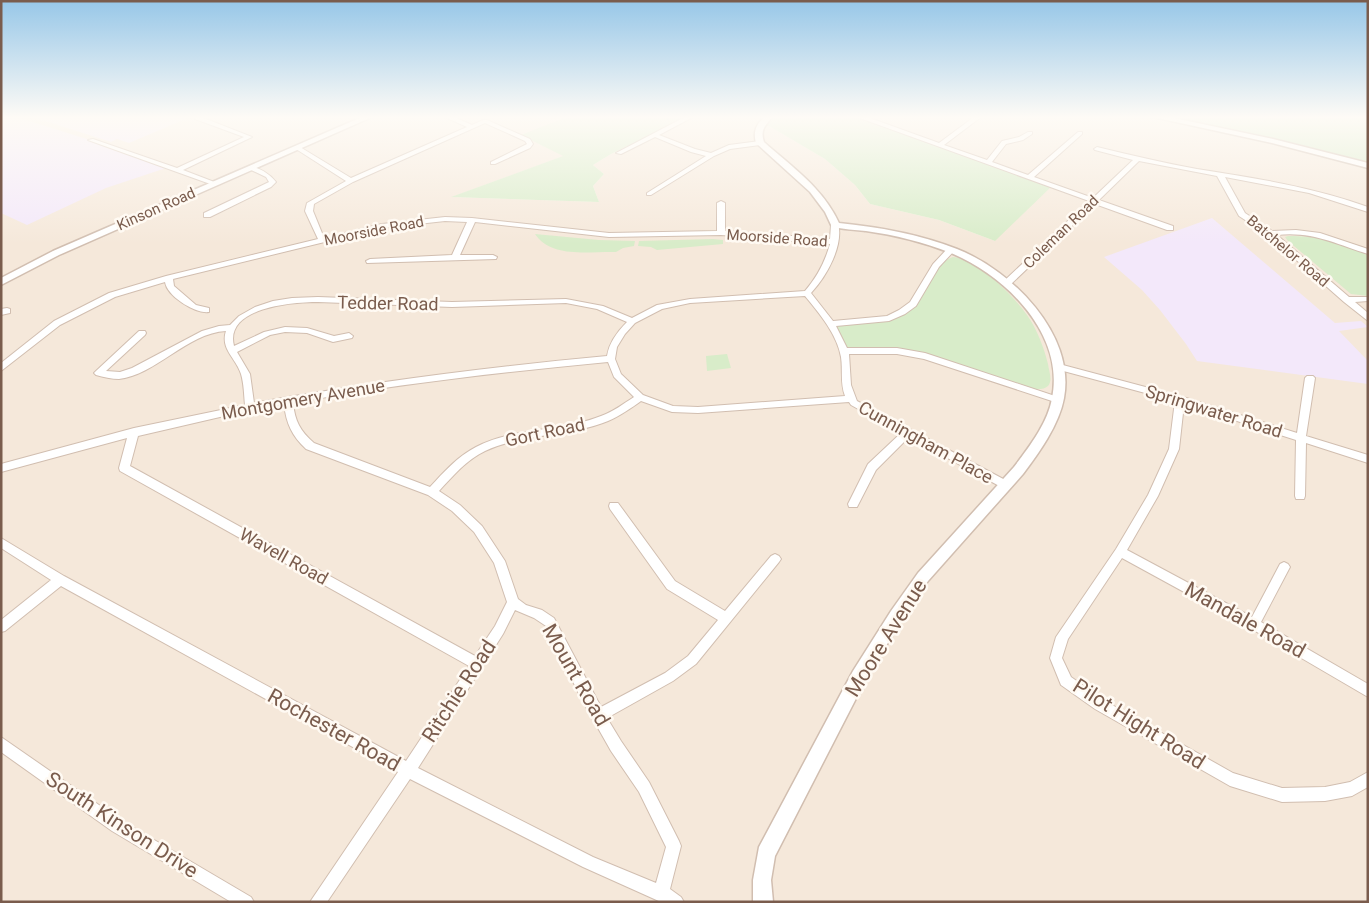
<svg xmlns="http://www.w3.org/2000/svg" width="1369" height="903" viewBox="0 0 1369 903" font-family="Roboto,sans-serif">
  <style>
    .residential { fill: #f5e8da }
    .education { fill: #f3e8fa }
    .green { fill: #d8ecc9 }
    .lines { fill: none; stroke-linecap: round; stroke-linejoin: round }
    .stream { stroke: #a5d3da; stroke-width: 2 }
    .minor-casing { stroke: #d1beb0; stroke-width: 2 }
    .tertiary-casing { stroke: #d1beb0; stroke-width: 3 }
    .minor { fill: #fff; fill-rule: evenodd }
    .tertiary { fill: #fff; fill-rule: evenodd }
    .labels { text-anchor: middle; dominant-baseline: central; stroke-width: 5; stroke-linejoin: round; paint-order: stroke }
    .far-street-label { font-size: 15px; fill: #7a5c4d; stroke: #fffaf3 }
    .street-label { font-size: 18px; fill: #7a5c4d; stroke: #fffaf3 }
    .near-street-label { font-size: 21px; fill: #7a5c4d; stroke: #fffaf3 }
  </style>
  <rect width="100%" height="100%" fill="#fdf6ec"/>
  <path class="residential" d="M1 117H566L557 119 564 156 452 197 599 202 593 186 604 174 593 165 611 154 686 117H769V126L825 159 855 185 870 204 939 220 995 241 860 117H1156L1234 132 1368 166V902H1Z"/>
  <g class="education">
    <path d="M17 117 112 147 169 167 106 188 27 225 1 213V120Z"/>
    <path d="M33 117H190L129 143 117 139 111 142Z"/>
    <path d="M1212 218 1335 323 1361 321 1368 327 1339 331 1368 361V384L1197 361 1186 344 1160 310 1142 290 1104 257Z"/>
  </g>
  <g class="green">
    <path d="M566 117H687L611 154 593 165 604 174 593 186 599 202 451 197 563 156 521 135Z"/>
    <path d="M769 117H860L1052 186 995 241 939 220 870 204 855 185 825 159 769 126 760 125Z"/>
    <path d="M1156 117H1368V166L1335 156Z"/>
    <path d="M535 234 599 240 635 241 634 246 623 248 616 252C591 251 551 259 535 234Z"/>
    <path d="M1288 236C1314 236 1345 240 1368 256V296L1351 294 1288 241 1285 237Z"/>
    <path d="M713 239 723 240V244L657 250 651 247 638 246 639 241Z"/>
    <path d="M953 257C977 259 1014 296 1027 315 1037 329 1044 348 1048 364 1049 372 1053 380 1048 386 1044 390 1038 389 1033 389L897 351H844L832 324 867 322 902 312 940 265 948 259Z"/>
    <path d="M727 354 731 368 707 371 706 356Z"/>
  </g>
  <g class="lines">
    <path class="stream" d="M668 119 669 117"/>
    <g class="minor-casing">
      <g id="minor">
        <path d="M194 117H201L252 137 183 170 217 183V185H213L88 140 93 139 177 168 244 137 195 119Z"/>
        <path d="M445 117H454L472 125 483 120H487L530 139 533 144 530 148 495 164H491V162L527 144 525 141 485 123 353 182 314 204 313 211 324 238 382 224 445 217 472 218 609 233 717 231V203L721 201 725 203V231L830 239 831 225 838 223C844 245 827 276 811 293L833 321 887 316 899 310 910 302 933 264 948 248H951L955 250 939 267 916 306 905 314 889 321 836 326 847 348H897L925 353 1061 398 1063 400 1061 402H1055L924 359 897 354H849L851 385 857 401 1007 481 1008 484 1007 487 1003 488 909 437 876 470 857 507H849L848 504 868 464 901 433 851 405 849 402 698 413 672 412 641 401C631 408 620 416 608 421 569 437 524 433 485 451 466 460 453 476 439 491L460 505 482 526 505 561 518 599 526 605 542 610 554 618 601 707 665 673 688 656 718 620 667 589 610 509 609 506 610 503H618L675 581 725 611 771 556 775 554 779 556 781 559 779 562 696 664 673 681 607 718 621 741 649 782 679 841 681 846 670 889 681 897 684 902H661L583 867 410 779 327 902H310L398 772 61 586 5 631 1 632V620L51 580 1 548V538L64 576 406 761 469 666 120 471 119 468 127 438 1 472V464L134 428 245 405C244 395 244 384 241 374 236 358 220 349 226 331 187 333 156 375 119 379 112 379 103 377 96 375L94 373 96 371 139 331H145L146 333 145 335 106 371 120 372 132 368 202 331 219 326 230 325 239 316 255 307 273 301 292 298 318 297 452 302 566 299 603 306 632 318 657 305 690 299 805 291C817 277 825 262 830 244L721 235 609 237 475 222 460 255H493L497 257 496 259 367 263 366 261 370 259 452 255 467 222 445 221 382 228 173 279 174 286 196 305 209 308V312C195 314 167 296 165 282L115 297 60 325 1 371V363L54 321 109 293 166 276 318 239 305 211 307 203 346 181 296 149V147H300L351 178 467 127ZM805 296C819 313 837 334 841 357 843 370 840 383 845 396L698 407 673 406 643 395 621 374 615 359 617 347 625 334 635 323 662 309 690 303ZM318 302 452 307 566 303 597 309 627 322C617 332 609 343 607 356 489 367 371 382 254 403L250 374 237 352 270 335 285 332 307 333 333 342 352 338 353 336 349 333 334 336 307 328 285 327 264 332 234 346C224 307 294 302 318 302ZM608 362 614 377 634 397C623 404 613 412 601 416 561 432 515 427 476 447 457 457 444 472 430 487L314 443C300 431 295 421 293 403 397 384 502 372 608 362ZM284 404C286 423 292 436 306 449L428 495 452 511 474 532 494 563 507 602 495 626 475 656 130 466 138 436 220 417ZM515 610 534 618 546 626 581 698 611 751 639 792 666 847 656 883 593 857 418 768 503 634Z"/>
        <path d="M685 117H693L659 135 695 149 711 153 729 145 760 141 763 143 760 145 730 149 714 156 651 195H647V193L706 156 691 152 655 137 621 154 616 153Z"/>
        <path d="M857 117H867L939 143 974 117H981L944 145 987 160 1002 141 1019 137 1028 132H1032V134L1023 140 1006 144 992 162 1028 175 1078 132H1082V134L1034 177 1093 198 1133 160 1095 150 1094 149 1097 147C1130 155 1164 163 1197 169 1255 178 1313 187 1368 207V212L1309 193 1225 177 1245 213 1272 231 1296 230 1320 233 1368 249V254C1336 244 1312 231 1277 235L1349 297H1368V301L1355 302 1368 313V321L1344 302 1268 235 1239 216 1217 176 1139 161 1099 200 1173 226V230H1167L1095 204 1010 285H1004V281L1089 201Z"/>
        <path d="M249 167C259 167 270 174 276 182L271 187 210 217H204V213L269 182 266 177 249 169Z"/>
        <path d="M7 308 10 309V313L1 315V309Z"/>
        <path d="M1059 364 1183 397 1297 433 1305 378 1307 376H1313L1315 378 1306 436 1368 455V463L1306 443 1305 496 1304 499H1296L1295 496 1296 440 1184 404 1179 449 1158 496 1127 550 1252 617 1280 564 1284 562 1288 564 1290 567 1261 622 1368 684V697L1250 628 1122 558 1068 639 1062 658 1071 677 1105 701 1233 773 1282 788 1325 787 1350 782 1368 772V787L1352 796 1325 801 1282 802 1230 786 1095 709 1061 685 1050 658 1056 637 1116 549 1148 495 1169 449 1175 401 1056 369 1055 367Z"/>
        <path d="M1 737 122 821 251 897 254 902H231L112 831 1 752Z"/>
      </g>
    </g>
    <g class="tertiary-casing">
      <g id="tertiary">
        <path d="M362 117H372L59 255 1 285V278L53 251Z"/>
        <path d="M764 117H772C765 126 760 130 764 142 792 167 823 188 839 223 879 227 919 234 957 249 1011 270 1076 334 1064 398 1059 425 1039 453 1023 474L928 581 901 621 865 681 775 856 771 880 773 902H753V880L759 847 853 671 891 611 918 573 1014 467C1029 447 1048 423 1052 398 1065 334 1005 275 951 253 923 242 895 235 866 231 855 230 843 229 832 227L825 212 810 192 756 143C753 132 756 125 764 117Z"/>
        <path d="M1153 117H1169L1273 139 1368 163V168L1272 143Z"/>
      </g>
    </g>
    <use href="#minor" class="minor"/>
    <use href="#tertiary" class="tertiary"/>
  </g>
  <linearGradient id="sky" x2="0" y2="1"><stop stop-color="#97c7e8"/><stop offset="0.48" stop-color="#fefbf6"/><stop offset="1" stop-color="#fefbf6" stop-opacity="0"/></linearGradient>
  <rect width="1369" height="244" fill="url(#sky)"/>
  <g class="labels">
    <g class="far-street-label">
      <text transform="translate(156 209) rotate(-24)">Kinson Road</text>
      <text transform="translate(374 231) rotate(-11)">Moorside Road</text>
      <text transform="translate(1061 232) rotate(-44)">Coleman Road</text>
      <text transform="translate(777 238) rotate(4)">Moorside Road</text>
      <text transform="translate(1288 251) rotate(40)">Batchelor Road</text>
    </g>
    <g class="street-label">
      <text transform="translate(388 303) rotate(1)">Tedder Road</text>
      <text transform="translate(303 399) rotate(-10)">Montgomery Avenue</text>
      <text transform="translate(1214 411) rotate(17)">Springwater Road</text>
      <text transform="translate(545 432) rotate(-12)">Gort Road</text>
      <text transform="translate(926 442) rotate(29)">Cunningham Place</text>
      <text transform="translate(284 556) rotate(29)">Wavell Road</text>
    </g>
    <g class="near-street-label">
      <text transform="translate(1245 620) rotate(29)">Mandale Road</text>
      <text transform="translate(886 638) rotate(-58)">Moore Avenue</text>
      <text transform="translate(576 675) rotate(60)">Mount Road</text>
      <text transform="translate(459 691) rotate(-57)">Ritchie Road</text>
      <text transform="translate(1139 724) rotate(32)">Pilot Hight Road</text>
      <text transform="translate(334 730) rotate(29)">Rochester Road</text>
      <text transform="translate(122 825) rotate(33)">South Kinson Drive</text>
    </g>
  </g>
  <rect width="1369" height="903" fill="none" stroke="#7a5c4d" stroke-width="5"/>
</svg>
